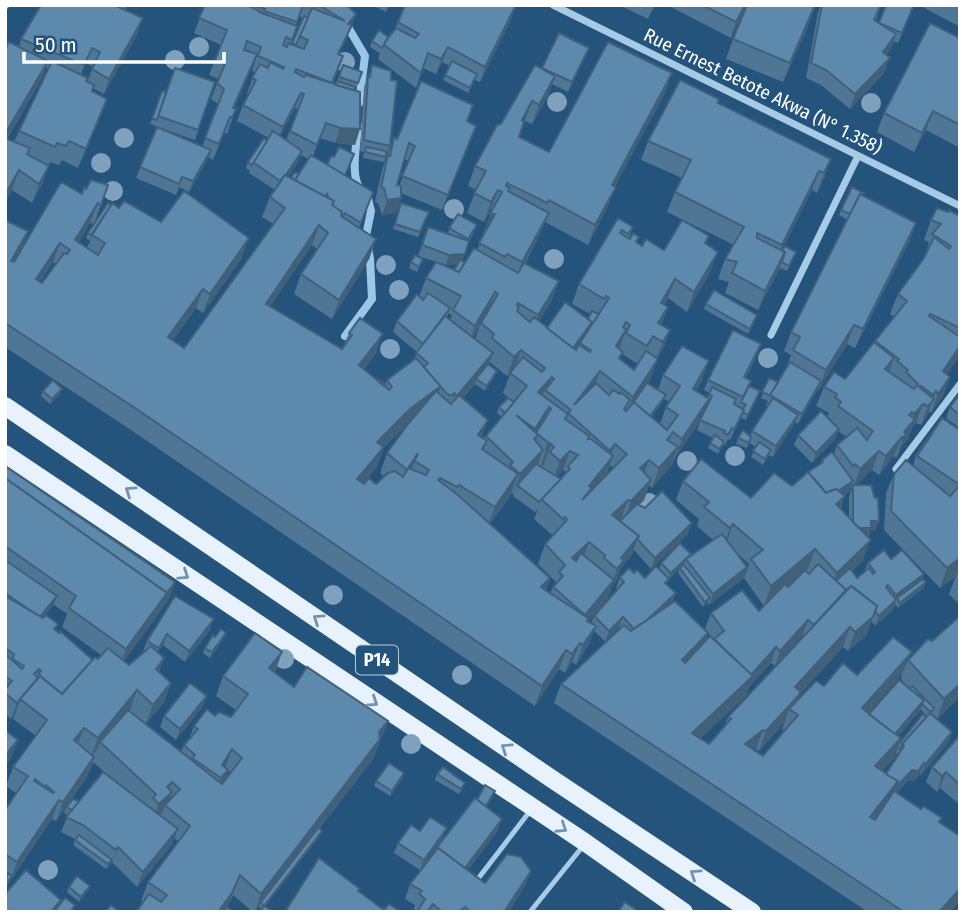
<svg xmlns="http://www.w3.org/2000/svg" width="965" height="917" viewBox="0 0 965 917" font-family="'Fira Sans Condensed',sans-serif">
  <style>
    .lines { fill: none; stroke-linecap: round; stroke-linejoin: round }
    .stream { stroke: #9cc6e5; stroke-width: 8 }
    .service { stroke: #a7cae5; stroke-width: 5 }
    .minor { stroke: #a7cae5; stroke-width: 7 }
    .primary { stroke: #e8f2fc; stroke-width: 18 }
    .tree { fill: #7fa1be }
    .wall { fill: #507695; fill-rule: evenodd }
    .shaded-wall { fill: #416079 }
    .building { fill: #5d89ad; stroke: #416079; stroke-width: 2; fill-rule: evenodd }
    .oneway { stroke: #7293af }
    .labels { text-anchor: middle; dominant-baseline: central; stroke-width: 5; stroke-linejoin: round; paint-order: stroke }
    .shield { fill: #24537b; stroke: #bdcbd7; stroke-width: 2 }
    .shield-label { font-size: 18px; font-weight: bold; fill: #fff }
    .street-label { font-size: 19px; fill: #fff; stroke: #24537b }
  </style>
  <rect width="100%" height="100%" fill="#24537b"/>
  <g class="lines">
    <g class="stream">
      <path d="M335 5 365 56 359 103"/>
      <path d="M358 185C351 171 357 142 358 126"/>
      <path d="M345 336 372 299 370 259 366 236 371 211 368 199"/>
    </g>
    <g class="service">
      <path d="M474 884 530 811"/>
      <path d="M530 912 583 846"/>
    </g>
    <g class="minor">
      <path d="M553 5 960 206"/>
      <path d="M5 6 6 5"/>
      <path d="M771 335 858 156"/>
      <path d="M896 469 960 384"/>
    </g>
    <g class="primary">
      <path d="M5 406 552 779 752 912"/>
      <path d="M5 454 586 843 684 912"/>
    </g>
  </g>
  <g class="tree">
    <circle cx="199" cy="47" r="10"/>
    <circle cx="175" cy="60" r="10"/>
    <circle cx="345" cy="62" r="10"/>
    <circle cx="557" cy="102" r="10"/>
    <circle cx="871" cy="103" r="10"/>
    <circle cx="124" cy="138" r="10"/>
    <circle cx="101" cy="163" r="10"/>
    <circle cx="113" cy="191" r="10"/>
    <circle cx="454" cy="209" r="10"/>
    <circle cx="554" cy="259" r="10"/>
    <circle cx="386" cy="265" r="10"/>
    <circle cx="399" cy="290" r="10"/>
    <circle cx="390" cy="349" r="10"/>
    <circle cx="768" cy="358" r="10"/>
    <circle cx="735" cy="456" r="10"/>
    <circle cx="687" cy="461" r="10"/>
    <circle cx="649" cy="503" r="10"/>
    <circle cx="333" cy="595" r="10"/>
    <circle cx="284" cy="659" r="10"/>
    <circle cx="462" cy="675" r="10"/>
    <circle cx="411" cy="744" r="10"/>
    <circle cx="48" cy="870" r="10"/>
  </g>
  <g class="wall">
    <path d="M41 5H127L125 10 138 33 104 94 93 88 92 92 107 99 78 168 62 160 59 165 50 162 42 185 32 203 12 190 5 202V50L19 47 21 39ZM86 63 93 67 87 82 81 74ZM46 67 49 68 19 131 14 142 7 139 41 80Z"/>
    <path d="M205 5H347L356 14 339 55 333 84 336 85 343 65 362 72 356 88H355L354 90 355 145 335 143 320 138 313 156 373 192 359 228 376 239 369 259 332 319 294 294 301 274 317 249 312 245 270 306 342 349 349 333 376 353 364 369 377 380 385 384 387 380 414 359 417 352 393 332 397 321 419 297 426 278 454 270 457 264 446 265 418 256 428 227 448 234 449 228 475 230 469 241 462 261 465 262 477 250 485 233H483L493 210 491 209 484 222 467 213 476 190 468 186 475 166 501 124 542 69 559 33 585 58 568 92 552 84 548 96 532 124 525 121 519 137 549 152 672 73 665 93 615 186 608 206 588 245 545 222 541 232 525 264 552 300 539 321 547 328 588 319 590 314 572 304 579 284 618 218 633 227 629 238 642 246 664 250 709 236 706 244 711 271 687 312 668 298 664 305 668 307 661 325 670 330 663 349 657 358 651 378 648 383 658 390 663 375 702 381 696 391 707 398 710 393 704 390 708 380 757 355 746 378 749 386 760 391 746 420 741 418 730 440 728 439 725 445H723L718 454 708 448 713 438 697 430 700 421 675 458 671 466 652 488 649 485 644 500 639 505 688 534 651 569 634 550 631 556 621 568 617 580 612 586 607 600 588 622 591 623 594 616 618 589 616 588 620 577 634 573 645 578 667 585 672 603 708 632 705 628 711 613 759 611 764 606 744 578 749 564 736 552 744 578 709 605 708 603 703 607 678 573 680 568 684 564 669 579 659 569 661 563 690 556 713 540 697 526 699 519 676 500 683 481 751 498 792 486 820 464 822 460 834 454 837 445 847 437 838 431 835 439 812 463 794 445 798 435 832 422V420L827 417 829 413 816 406 824 387 845 379 894 317 890 314 898 294 926 254 929 242 924 240 931 220 960 216V352L957 359 947 374 950 377 943 396 931 413 929 411 926 418 921 425 916 423 912 428 908 439 902 445 899 453 896 458 894 456 879 475 872 470 856 485 875 531H870L863 560 852 571 857 578 864 572 868 563 891 559 923 579 924 588 898 608 895 604 892 611 875 626 871 621 866 636 848 651 843 647 799 695 797 701 824 686 857 675 912 652 910 658 932 641 960 616V697L937 719 932 713V714L952 732 949 742 921 775 920 774 914 781 908 780 897 793 940 823 960 901 950 912H868L554 703 561 684 620 628 619 627 605 641 594 631 588 646 576 665 572 662 565 673 559 669 535 706 131 430 5 347V220L28 231 22 248 82 193 84 187 86 189 108 185 94 224 90 223 79 242 87 248 90 241 86 238 88 233 119 208 161 222 242 258 203 313 196 308 173 340 184 348 273 224 262 217 270 197 275 190 249 173 250 171 246 168 248 162 269 138 237 121 243 105 249 94 247 93 255 72 252 71 255 62H254L234 109H236L227 134 224 133 213 160 208 157 189 192 179 187 176 195 136 178 157 127 154 126 155 125 150 124 160 96 166 92 215 82 195 140 160 128 202 147 218 104 211 99 219 79 209 75 221 45 194 33ZM299 16 303 18 292 44 297 26 296 25ZM295 108 298 110 286 140 280 136ZM301 155 308 159 299 173 291 178 288 177 298 162ZM53 262 56 264 42 283 40 282ZM448 313 452 315 450 320 447 318ZM480 325 475 339 473 338ZM622 354 638 364 634 370 620 359ZM490 362 507 376 510 374 503 393 514 402 499 407 497 413 502 417 485 438 482 436 463 398 475 384 485 391 495 376 489 365ZM664 399 669 402 666 407 660 424 652 417ZM407 425 387 453 380 473 384 476 376 484 363 483 377 467 384 447ZM610 465 613 468 606 475ZM563 470 566 472 561 479 557 476ZM851 486 852 488 849 496V518L841 509 844 495 849 492ZM514 492 513 496 535 512 538 509 534 519 553 536 545 544 538 564 556 582 550 593 546 590 550 578 490 524 512 493 513 494ZM708 633 711 637 705 642ZM803 635 804 636 728 717 725 725 709 744 700 738 746 696 750 686 771 663 775 666ZM902 674 901 679 907 686 868 713ZM920 709 927 716 899 744 898 736ZM785 722 782 729 785 730 763 756 755 750 756 749 759 751ZM896 753 899 755 886 774 882 771 894 758Z"/>
    <path d="M372 5H389L386 12Z"/>
    <path d="M619 5H655L648 19Z"/>
    <path d="M667 5H746L731 38Z"/>
    <path d="M821 5H881L876 21 879 23 914 5 898 43 894 41 891 49 886 55 884 73 850 109 821 85 806 78 818 12Z"/>
    <path d="M919 5H960V27Z"/>
    <path d="M515 7 510 22 480 82 475 80 468 93 443 80 450 66 442 62 436 74 423 68 416 88 378 59 380 53 370 47 372 41 388 37 395 29 398 22Z"/>
    <path d="M808 27 783 82 726 59 733 39Z"/>
    <path d="M960 38V148L926 130 914 152 877 132 884 113Z"/>
    <path d="M372 65 390 146 384 162 363 158 364 152 360 151 364 87Z"/>
    <path d="M718 104 831 159 824 178 817 193 812 190 782 250 794 257 787 271 780 268 758 310 725 293 729 282 718 279 725 259 734 245 667 212 675 192 682 178 641 160 648 141Z"/>
    <path d="M467 121 476 126 442 210 401 193V198L396 213 382 215 378 203 375 202 382 170 394 137 397 139ZM404 159 409 161 399 186 397 185Z"/>
    <path d="M863 196 916 223 909 242 855 348 847 344 819 389H818L798 424 795 422 773 457 769 455 763 465 751 457 756 447 749 443 747 448 736 444 738 438 750 436 752 431 768 406H766L768 401 761 398 769 378 778 382 786 368 791 355 784 351 791 332 848 220 839 215 841 210Z"/>
    <path d="M401 203 429 212 418 237 393 229Z"/>
    <path d="M423 259 417 272 409 268 411 262Z"/>
    <path d="M706 304 757 315 748 334 704 309Z"/>
    <path d="M62 389 60 394 50 404 41 396 43 391Z"/>
    <path d="M960 394V428L946 418 950 407Z"/>
    <path d="M960 430V605L949 594 956 576 940 588 884 530 886 493 894 474 913 466 916 455Z"/>
    <path d="M5 466 175 582 170 597 160 612 124 661 129 665 144 652 143 651 147 641 175 596 210 630 185 662 163 645 158 652 164 658 159 672 171 683 164 702 146 724 181 752 184 745 189 739 194 726 215 716 231 717 236 710 216 696 223 676 282 652 275 672 294 687 388 721 373 759 320 828 322 831 320 836 261 909 259 906 255 912H253L233 895 227 907 143 903 141 901 148 882 178 841 174 838 172 845 137 887 112 862 106 869 73 845 75 839 61 832 68 815 64 813 66 807 79 801 109 776 93 762 87 777 56 821 52 819 10 881 6 886 5 885V810L16 793 6 786 13 767 36 736 13 719 15 715 11 719 5 713ZM53 604 67 614 62 627 101 655 98 659 93 660 56 630 45 616ZM228 771 230 773 224 782Z"/>
    <path d="M226 633 224 638 210 658 203 653 205 648 215 637Z"/>
    <path d="M207 696 203 706 176 740 160 727 164 716Z"/>
    <path d="M960 735V805L940 788 937 792 926 782 932 767Z"/>
    <path d="M437 774 463 788 459 794 435 780Z"/>
    <path d="M402 779 390 796 374 786 376 781Z"/>
    <path d="M493 796 486 807 498 830 468 870 485 883 528 866 531 869 525 886 509 910 511 912H417L414 909 415 905 405 899 410 884 434 853 435 850 477 800Z"/>
    <path d="M420 831 443 838 420 870 394 853 398 843Z"/>
    <path d="M90 886 88 891 79 902 67 892 69 887Z"/>
  </g>
  <g class="shaded-wall">
    <path d="M745 5H746L731 38 736 22Z"/>
    <path d="M515 7 510 22 480 82 485 67Z"/>
    <path d="M815 7 808 27 783 82 790 63Z"/>
    <path d="M356 14 346 40 333 69 348 24Z"/>
    <path d="M143 18 138 33 104 94 109 79Z"/>
    <path d="M896 34 891 49 878 67 883 52Z"/>
    <path d="M448 47 442 62 436 74 441 59Z"/>
    <path d="M92 48 86 63 78 80 84 65Z"/>
    <path d="M589 48 585 58 568 92 572 82Z"/>
    <path d="M257 54 251 69 213 160 233 108Z"/>
    <path d="M890 58 884 73 850 109 855 94Z"/>
    <path d="M48 61 41 80 5 141V134Z"/>
    <path d="M672 73 665 93 605 205 612 185Z"/>
    <path d="M555 76 548 96 532 124 539 105Z"/>
    <path d="M301 93 295 108 277 142 283 127Z"/>
    <path d="M107 99 100 118 78 168 86 149Z"/>
    <path d="M532 101 525 121 515 140 522 120Z"/>
    <path d="M933 111 926 130 914 152 922 133Z"/>
    <path d="M476 126 471 141 442 210 448 195Z"/>
    <path d="M340 128 360 129 355 145 335 143Z"/>
    <path d="M211 150 207 161 189 192 193 181Z"/>
    <path d="M302 151 298 162 278 192 282 182Z"/>
    <path d="M831 159 824 178 817 193 824 173Z"/>
    <path d="M49 166 42 185 32 203 39 184Z"/>
    <path d="M19 170 12 190 5 202V195Z"/>
    <path d="M819 171 812 190 775 265 782 245Z"/>
    <path d="M616 187 608 206 588 245 595 225Z"/>
    <path d="M498 190 491 209 484 222 491 202Z"/>
    <path d="M401 198 396 213 382 215 387 200Z"/>
    <path d="M98 203 90 223 68 260 75 240Z"/>
    <path d="M549 213 541 232 515 281 522 262Z"/>
    <path d="M490 214H495L488 234 483 233Z"/>
    <path d="M916 223 909 242 855 348 863 329Z"/>
    <path d="M319 225 312 245 259 323 266 304Z"/>
    <path d="M28 231 21 251 5 279 11 261Z"/>
    <path d="M249 238 242 258 203 313 210 294Z"/>
    <path d="M376 239 369 259 332 319 339 300Z"/>
    <path d="M60 243 53 262 29 299 36 279Z"/>
    <path d="M718 252 711 271 687 312 694 292Z"/>
    <path d="M785 252 778 272 758 310 765 291Z"/>
    <path d="M465 254 461 264 446 265 449 255Z"/>
    <path d="M675 279 668 298 654 322 661 303Z"/>
    <path d="M559 281 552 300 531 335 538 315Z"/>
    <path d="M203 289 196 308 161 356 168 337Z"/>
    <path d="M495 292 488 312 468 346 475 326Z"/>
    <path d="M668 307 661 327 658 323Z"/>
    <path d="M592 322 588 332 580 343 567 362 571 352Z"/>
    <path d="M626 322 620 339 626 330 619 349 608 366 623 327Z"/>
    <path d="M854 325 847 344 819 389 826 370Z"/>
    <path d="M670 330 663 349 655 361 663 342Z"/>
    <path d="M383 334 376 353 352 384 359 365Z"/>
    <path d="M761 344 757 355 741 387 744 377Z"/>
    <path d="M960 346V352L957 359 936 391 943 371Z"/>
    <path d="M521 350 514 370 507 376 514 357Z"/>
    <path d="M493 353 487 368 476 379 475 384 452 411 457 396Z"/>
    <path d="M894 358 887 378 885 369Z"/>
    <path d="M658 359 651 378 626 416 633 397Z"/>
    <path d="M709 361 702 381 686 408 693 389Z"/>
    <path d="M497 371 495 376 485 391 487 386Z"/>
    <path d="M600 371 593 391 574 405Z"/>
    <path d="M552 377 546 391 545 390 541 400 538 392Z"/>
    <path d="M950 377 943 396 931 413 938 394Z"/>
    <path d="M821 381 817 391 798 424 802 414Z"/>
    <path d="M441 386 434 405 403 428 370 462 377 442 410 409Z"/>
    <path d="M62 389 60 394 50 404 52 399Z"/>
    <path d="M936 391 926 418 921 425 928 406Z"/>
    <path d="M666 395 664 400 644 427 646 422Z"/>
    <path d="M709 399 702 419 675 458 682 439Z"/>
    <path d="M923 404 916 423 912 428 908 439 902 445 899 453 896 458 903 438 904 432 911 424 914 414Z"/>
    <path d="M549 407 541 427 531 454 528 449 535 429Z"/>
    <path d="M744 410 740 420 730 440 734 430Z"/>
    <path d="M798 415 794 425 773 457 776 446Z"/>
    <path d="M488 420 481 439 478 435Z"/>
    <path d="M839 429 835 439 812 463 816 453Z"/>
    <path d="M902 437 894 456 879 475 886 456Z"/>
    <path d="M551 444 544 464 539 470 546 450Z"/>
    <path d="M615 444 609 461 613 456 606 475 575 520 589 486 604 467 610 451Z"/>
    <path d="M384 447 377 467 350 499 357 479Z"/>
    <path d="M678 447 671 466 652 488 659 468Z"/>
    <path d="M543 450 536 470 517 485 513 494 520 474Z"/>
    <path d="M570 451 563 470 553 480 560 461Z"/>
    <path d="M879 451 872 470 853 488 860 469Z"/>
    <path d="M418 453 415 461 410 474 408 468Z"/>
    <path d="M649 460 642 479 640 468Z"/>
    <path d="M518 474 511 494 488 526 495 507Z"/>
    <path d="M651 480 644 500 624 521 631 501Z"/>
    <path d="M853 481 849 492 821 510 825 499Z"/>
    <path d="M845 496 838 516 836 504Z"/>
    <path d="M628 500 621 519 605 534 612 515Z"/>
    <path d="M871 521H879L875 531H870L867 538 853 528Z"/>
    <path d="M692 523 688 534 651 569 655 558Z"/>
    <path d="M733 524 726 544 723 548 730 528Z"/>
    <path d="M639 536 631 556 621 568 617 580 612 586 607 600 578 634 585 615 612 583 621 558Z"/>
    <path d="M871 540 863 560 830 592 837 573Z"/>
    <path d="M589 542 582 561 564 578 572 558Z"/>
    <path d="M815 549 808 569 764 606 771 586Z"/>
    <path d="M691 554 689 559H686L684 564 669 579 671 573Z"/>
    <path d="M960 558V572L940 588 947 568Z"/>
    <path d="M747 567 744 578 709 605 713 594Z"/>
    <path d="M924 574 921 584 897 598 892 611 875 626 879 616 893 603 896 595Z"/>
    <path d="M550 578 543 597 541 587Z"/>
    <path d="M175 582 170 597 160 612 119 668 126 649Z"/>
    <path d="M926 582 924 588 898 608 900 603Z"/>
    <path d="M676 593 672 603 642 626Z"/>
    <path d="M57 596 53 606 36 628 40 618Z"/>
    <path d="M710 598 708 603 703 607 705 602Z"/>
    <path d="M623 617 619 627 605 641 609 631Z"/>
    <path d="M873 617 866 636 848 651 855 632Z"/>
    <path d="M214 619 210 630 185 662 189 651Z"/>
    <path d="M808 620 803 635 775 666 780 651Z"/>
    <path d="M596 626 588 646 576 665 583 645Z"/>
    <path d="M850 627 843 647 788 707 795 687Z"/>
    <path d="M226 633 224 638 210 658 212 652Z"/>
    <path d="M708 633 701 652 675 680 682 660Z"/>
    <path d="M167 634 163 645 155 658 159 648Z"/>
    <path d="M580 643 572 662 565 673 572 654Z"/>
    <path d="M776 647 771 663 750 686 746 696 685 753 692 733 750 677Z"/>
    <path d="M566 650 559 669 535 706 542 686Z"/>
    <path d="M282 652 275 671 262 687 269 668Z"/>
    <path d="M912 652 902 674 855 728 862 708Z"/>
    <path d="M164 658 157 678 156 669Z"/>
    <path d="M171 683 164 702 145 725 153 705Z"/>
    <path d="M960 684V697L937 719 944 699Z"/>
    <path d="M137 690 130 710 102 744 100 742 97 750 91 757 98 738Z"/>
    <path d="M799 695 793 712 789 709 785 722 759 751 766 731Z"/>
    <path d="M207 696 203 706 176 740 180 729Z"/>
    <path d="M20 700 15 715 11 719 17 703Z"/>
    <path d="M924 700 920 711 886 751 889 740Z"/>
    <path d="M388 721 373 759 262 903 261 902 259 906 255 912 261 894 379 732Z"/>
    <path d="M84 728 77 747 74 740Z"/>
    <path d="M763 730 756 749 738 763 745 744Z"/>
    <path d="M952 732 949 742 921 775 925 765Z"/>
    <path d="M901 738 894 758 868 786 875 766Z"/>
    <path d="M18 740 11 759 5 767V756Z"/>
    <path d="M232 749 225 769 222 765Z"/>
    <path d="M94 757 87 777 56 821 63 802Z"/>
    <path d="M924 763 920 774 914 781 908 780 894 796 897 786 912 770Z"/>
    <path d="M228 770 221 789 214 798 221 778Z"/>
    <path d="M946 772 940 788 937 792 942 776Z"/>
    <path d="M404 773 402 779 390 796 392 791Z"/>
    <path d="M898 781 891 801 863 836 870 817Z"/>
    <path d="M172 782 166 797 172 792 167 806 165 805 162 814 152 823 159 804 167 787Z"/>
    <path d="M59 800 52 819 6 886 12 876 17 862Z"/>
    <path d="M502 819 498 830 461 879 465 869Z"/>
    <path d="M447 828 443 838 420 870 424 860Z"/>
    <path d="M178 829 172 845 137 887 143 872Z"/>
    <path d="M322 831 320 836 262 911 264 906Z"/>
    <path d="M118 847 112 862 106 869 108 864 112 860Z"/>
    <path d="M531 871 525 886 509 912H504Z"/>
    <path d="M240 875 225 912H218Z"/>
    <path d="M90 886 88 891 79 902 81 897Z"/>
    <path d="M960 889V901L950 912H939Z"/>
  </g>
  <g class="building">
    <path d="M41 5H114L143 18 109 79 92 69 100 52 92 48 84 65 21 39Z"/>
    <path d="M205 5H247L259 11V12L297 26 292 40 286 37 283 45 287 47 288 43 304 49 308 40 299 36 312 8 345 21 319 5H347L356 14 348 24 352 25 338 54 343 56 332 83 296 69 295 72 304 77 306 75 360 92V129L340 128 326 123 317 145 290 131 304 94 301 93 283 127 243 105 256 80 252 78 260 64 268 68 270 62 283 69 284 67 258 56 261 47 247 41 244 50 257 54 233 108 236 109 232 118 230 117 219 144 205 138 224 89 217 83 225 64 215 60 227 30 199 18Z"/>
    <path d="M250 5H303L297 22 264 11 265 9Z"/>
    <path d="M405 5H512L515 7 485 67 448 47 441 59 428 53 421 73 383 44 396 28 415 38 419 34 398 22Z"/>
    <path d="M702 5H745L736 22Z"/>
    <path d="M747 5H815L790 63 733 39Z"/>
    <path d="M822 5H881L874 20 896 34 883 52 890 58 855 94 826 70 811 63Z"/>
    <path d="M886 5H914L902 33 879 23Z"/>
    <path d="M304 16 308 18 296 45 292 43Z"/>
    <path d="M930 23 960 38V125L933 111 922 133 884 113Z"/>
    <path d="M379 30 388 37 382 48 372 41Z"/>
    <path d="M559 33 589 48 572 82 542 68Z"/>
    <path d="M9 42 48 61 5 134V50Z"/>
    <path d="M608 42 672 73 612 185 616 187 595 225 549 200 547 203 507 183 506 186 510 188 508 191 549 213 522 262 507 254 505 257 479 243 495 214H490L502 192 498 190 491 202 474 193 486 171 475 166 497 125 501 124 535 65 555 76 539 105 532 101 522 120 524 122 519 137 549 152Z"/>
    <path d="M52 61 88 78 86 81 94 85 92 91 107 99 86 149 69 141 66 146 57 143 55 147 19 131Z"/>
    <path d="M452 61 477 74 470 88 445 75Z"/>
    <path d="M343 65 362 72 358 83 339 77Z"/>
    <path d="M372 65 391 71V80L397 81 390 146 364 140 368 76 370 77Z"/>
    <path d="M175 68 215 82 198 130 158 116Z"/>
    <path d="M680 80 719 99 718 103 831 159 824 173 819 171 782 245 757 233V238L785 252 765 291 732 273 737 262 725 259 744 227 675 192 691 160 648 141Z"/>
    <path d="M337 81 355 87 354 90 336 85Z"/>
    <path d="M421 81 473 105 467 121 476 126 448 195 402 176 415 146 409 143 397 185 401 186V198L387 200 384 188 381 187 388 155 390 156 394 137 397 139Z"/>
    <path d="M162 91 166 92 157 120 152 119Z"/>
    <path d="M157 127 211 150 193 181 182 177 179 184 140 167Z"/>
    <path d="M273 131 302 151 286 175H285L280 181 253 162Z"/>
    <path d="M5 138 30 148 27 154 49 166 39 184 19 170 5 195Z"/>
    <path d="M264 138 267 141 252 165 248 162Z"/>
    <path d="M339 147 354 154 345 176 327 165 331 156 334 157Z"/>
    <path d="M366 147 386 151V157L365 152Z"/>
    <path d="M311 155 373 192 361 223 345 213 343 216 341 215 342 212 332 206 334 201 329 199 327 194 325 197 295 180Z"/>
    <path d="M294 173H299L295 180 291 178Z"/>
    <path d="M285 175 334 201 332 205 342 212 341 216 376 239 339 300 301 274 328 233 319 225 266 304 342 349 352 335 349 333 360 318 383 334 359 365 389 390 392 387 387 380 416 358 441 386 410 409 377 442 384 447 357 479 364 484 369 478 376 484 388 473 395 471 403 477 407 470 387 453 408 424 436 391 451 404 459 395 488 420 478 435 487 441 482 449 518 474 495 507 459 485 457 487 440 478 438 480 458 495 550 578 541 587 588 618 587 621 596 626 583 645 580 643 572 654 566 650 542 686 138 410 5 323V220L28 231 11 261 14 262 61 182 82 194 84 187 86 189 91 180 108 185 101 205 98 203 75 240 98 255 105 243 92 235 112 203 119 208 124 201 161 222 184 191 249 238 210 294 203 289 168 337 184 348 285 208 270 197ZM60 243 70 250 67 254 64 253 42 283 36 279ZM418 453 415 461 429 470 426 475 408 468Z"/>
    <path d="M852 187 864 193 862 195 860 194 850 214 841 210Z"/>
    <path d="M860 194 916 223 863 329 854 325 826 370 793 350 800 337 791 332Z"/>
    <path d="M108 203 111 205 91 235 88 233Z"/>
    <path d="M401 203 429 212 420 232 395 224Z"/>
    <path d="M937 208 948 212 949 210 960 216V328L930 314 929 316 960 337V346L943 371 950 377 938 394 936 391 933 395 921 386 919 387 934 399 928 406 923 404 914 414 912 412 909 415 915 419 904 432 906 434 903 438 902 437 886 456 879 451 860 469 855 464 853 466 837 445 857 428 867 440 873 431 838 406 841 402 835 397 837 394 824 387 834 372 845 379 874 342 894 358 885 369 914 389 918 384 906 372 908 370 897 361 899 359 875 341 907 301 898 294 924 258 934 237 949 249 951 246 932 234 941 224 931 220Z"/>
    <path d="M458 214 477 225 468 239 449 228Z"/>
    <path d="M618 218 633 227 628 234 622 230 620 233 630 239 633 233 639 237 636 242 642 246 646 239 664 250 682 220 709 236 705 243 718 252 694 292 675 279 661 303 668 307 658 323 670 330 663 342 653 336 647 346 626 333 630 325 626 322 623 327 626 330 616 346 623 352 619 358 634 370 646 351 658 359 633 397 600 371 574 405 596 383 609 395 613 390 620 394 621 392 630 400 624 409 626 411 634 402 667 430 678 415 666 407 680 386 663 375 682 346 709 361 693 389 709 399 682 439 673 432 667 440 678 447 659 468 649 460 640 468 651 480 631 501 628 500 612 515 639 536 621 558 624 560 617 569 604 558 605 555 589 542 572 558 576 561 581 553 614 580 585 615 553 587 563 576 559 572 565 565 545 544 567 520 565 517 563 519 541 499 570 469 568 466 578 455 570 451 560 461 550 452 554 447 551 444 546 450 549 443 536 433 538 435 534 439 543 450 520 474 510 465 513 462 486 436 527 386 510 373 523 357 542 372 545 368 521 350 514 357 492 338 494 334 481 323 498 294 495 292 475 326 453 310 461 296 426 278 436 262 459 272 474 248 518 273 524 263 559 281 538 315 518 303 517 306 519 307 517 311 530 322 534 317 576 350 579 345 590 352 591 350 580 343 609 298 606 296 604 299 579 284ZM552 377 554 379 545 390 571 410 568 413 610 451 615 444 627 454 582 500 592 488 589 486 613 456 591 439H588L589 436 565 419 568 414 538 392ZM549 407 551 409 536 433 516 415 535 429Z"/>
    <path d="M428 227 469 241 465 254 449 255 422 245Z"/>
    <path d="M785 246 796 252 789 266 782 262 785 252 782 251Z"/>
    <path d="M415 255 423 259 419 267 411 262Z"/>
    <path d="M460 260 465 262 459 272 454 270Z"/>
    <path d="M714 290 757 315 750 329 706 304Z"/>
    <path d="M428 293 450 308 423 344 397 321 417 294 423 300Z"/>
    <path d="M565 302 592 322 573 348 547 328Z"/>
    <path d="M592 311 599 314 593 323 588 319Z"/>
    <path d="M445 316 493 353 457 396 454 393 453 396 447 394 424 367 428 363 416 353Z"/>
    <path d="M733 330 761 344 744 377 751 381 743 397 708 380Z"/>
    <path d="M790 362 821 381 802 414 770 395Z"/>
    <path d="M488 364 497 371 487 386 476 379Z"/>
    <path d="M769 378 778 382 770 395 771 396 762 392Z"/>
    <path d="M378 379 385 384 384 386 377 380Z"/>
    <path d="M53 380 62 389 52 399 43 391Z"/>
    <path d="M647 383 666 395 650 416 634 402 633 403Z"/>
    <path d="M749 386 760 391 748 415 743 412 744 410 742 409 746 405 741 402Z"/>
    <path d="M712 387 736 399 734 404 744 410 734 430 732 428 728 435 724 433 725 431 700 420 712 396 709 394Z"/>
    <path d="M960 394V415L950 407Z"/>
    <path d="M508 398 514 402 505 413 499 407Z"/>
    <path d="M773 398 798 415 776 446 752 431Z"/>
    <path d="M821 411 839 429 816 453 798 435Z"/>
    <path d="M942 418 960 430V485L917 456Z"/>
    <path d="M743 430 751 437 749 443 738 438Z"/>
    <path d="M931 434H932L917 455H916Z"/>
    <path d="M715 435 724 442 720 449 710 443Z"/>
    <path d="M759 442 771 450 765 459 753 451Z"/>
    <path d="M832 452 853 481 838 491 836 489 826 493 808 472 823 462 822 460Z"/>
    <path d="M701 459 751 498 774 473 792 486 808 472 826 493 836 489 845 496 836 504 871 540 837 573 815 549 771 586 751 559 763 550 733 524 730 528 704 507 709 502 683 481Z"/>
    <path d="M906 460 950 496 960 485V523L959 524 960 525V558L947 568 891 511 894 474Z"/>
    <path d="M536 464 561 479 539 502 517 485Z"/>
    <path d="M5 466 175 582 166 594 167 593 5 478Z"/>
    <path d="M5 478 167 593 126 649 69 608 76 596 5 546Z"/>
    <path d="M853 485H871L875 498H878L879 521H871V528H859L853 522Z"/>
    <path d="M662 491 692 523 655 558 637 539 639 536 620 521 637 504 645 508Z"/>
    <path d="M722 534 747 567 713 594 686 559Z"/>
    <path d="M680 543 691 554 671 573 661 563Z"/>
    <path d="M884 550 891 559 902 550 924 574 896 595 888 585 886 587 896 600 879 616 875 611 877 606 853 587 851 586 846 590 836 581 850 568 857 578 869 568 873 574 875 572 868 563Z"/>
    <path d="M5 560 57 596 40 617 5 593Z"/>
    <path d="M818 564 846 590 814 625 808 620 780 651 776 647 751 675 714 639 724 631 711 613 742 590 759 611 785 584 788 587 805 570 809 574Z"/>
    <path d="M684 565 710 598 705 602 680 568Z"/>
    <path d="M656 566 669 579 665 583 676 593 647 620 641 625 640 624 634 629 623 617 609 631 594 616 624 582 620 577 629 568 634 573 637 570 645 578Z"/>
    <path d="M923 579 926 582 900 603 897 598Z"/>
    <path d="M851 586 877 606 873 617 855 632 850 627 795 687 800 691 799 695 766 731 763 730 745 744 763 756 798 715 789 709 816 681 824 686 843 663 857 675 893 637 912 652 862 708 901 738 875 766 898 781 870 817 875 820 894 791 921 809 923 806 942 818 939 822 960 836V889L939 912H904L561 684 624 625 631 631 675 601 708 633 682 660 685 663 710 636 753 676 692 733 709 744 731 719 728 717Z"/>
    <path d="M5 596 43 618 46 615 58 624 54 629 59 633 60 631 93 660 62 694 41 677 39 673 41 671 39 669 34 674 38 678 17 703 5 693V689L12 681 5 676V654L22 669 24 666 13 659 14 654 5 648Z"/>
    <path d="M175 596 214 619 189 651 167 634 159 648 147 641Z"/>
    <path d="M960 616V684L944 699 908 660 928 639 932 641Z"/>
    <path d="M221 629 226 633 212 652 205 648 213 635 215 637Z"/>
    <path d="M255 633 282 652 269 668 294 687 307 667 388 721 379 732 380 739 261 894 240 875 232 893 218 912H136L149 894 161 902 167 895 148 882 190 826 165 805 180 789 172 782 167 787 172 792 159 804 153 798 156 794 100 742 128 710 222 784 242 758 232 749 222 765 228 770 221 778 192 758 195 755 184 745 198 729 194 726 207 709 215 716 219 712 231 717 248 694 223 676Z"/>
    <path d="M151 646 164 658 156 669 171 683 153 705 137 690 98 738 84 728 74 740 94 757 63 802 59 800 17 862 5 854V810L28 776 13 767 47 720 20 699 40 676 62 694 95 657 98 659 108 648 129 665ZM35 779 45 787 46 785 54 792 53 793 34 781Z"/>
    <path d="M899 680 924 700 895 734 869 714Z"/>
    <path d="M190 683 207 696 180 729 164 716Z"/>
    <path d="M912 686 934 708 931 712 922 704 924 700 909 688Z"/>
    <path d="M930 713 952 732 925 765 924 763 918 771 912 770 897 786 898 781 886 774 904 746 902 744Z"/>
    <path d="M923 714 926 717 902 744 900 749 897 747 899 744Z"/>
    <path d="M5 730 18 740 5 756Z"/>
    <path d="M960 735V785L946 772 942 776 932 767Z"/>
    <path d="M389 763 404 773 392 791 376 781Z"/>
    <path d="M443 767 465 783 461 789 437 774Z"/>
    <path d="M103 772 178 829 143 872 118 847 116 850 83 825 66 817Z"/>
    <path d="M485 785 495 791 486 806 477 800Z"/>
    <path d="M475 798 502 819 465 868 438 848 436 850H435Z"/>
    <path d="M73 799 79 801 72 810 66 807Z"/>
    <path d="M430 817 447 828 424 860 398 843 411 825 420 831Z"/>
    <path d="M319 827 322 831 264 906 261 902Z"/>
    <path d="M79 835 112 860 108 864 75 840Z"/>
    <path d="M438 848 485 883 507 854 521 857 531 871 504 912H471L465 907 458 912H442L433 904 427 912H417L425 899 419 894 422 891 410 884Z"/>
    <path d="M319 858 360 889 358 891 384 910 389 904 398 910 397 912H285Z"/>
    <path d="M26 870 61 900 51 912H5V894Z"/>
    <path d="M8 873 12 876 8 881 6 879Z"/>
    <path d="M77 876 90 886 81 897 69 887Z"/>
    <path d="M65 898 75 905 70 912H54Z"/>
    <path d="M625 902 635 909 634 912H623L620 909Z"/>
    <path d="M111 905 119 912H106Z"/>
    <path d="M264 906 274 912H260Z"/>
    <path d="M227 907 233 912H223Z"/>
  </g>
  <defs><path id="oneway-chevron" d="M-2-3.5L2.5 0L-2 3.5" fill="none" stroke-width="1.6" stroke-linecap="round" stroke-linejoin="round" transform="scale(1.75)"/></defs>
  <g class="oneway">
    <use href="#oneway-chevron" transform="translate(130 491) rotate(-146)"/>
    <use href="#oneway-chevron" transform="translate(184 575) rotate(34)"/>
    <use href="#oneway-chevron" transform="translate(318 619) rotate(-146)"/>
    <use href="#oneway-chevron" transform="translate(373 702) rotate(34)"/>
    <use href="#oneway-chevron" transform="translate(506 748) rotate(-146)"/>
    <use href="#oneway-chevron" transform="translate(562 828) rotate(33)"/>
    <use href="#oneway-chevron" transform="translate(695 874) rotate(-146)"/>
  </g>
  <g class="labels">
    <rect class="shield" x="356" y="645.5" width="42" height="29" rx="5"/>
    <g class="shield-label">
      <text x="377" y="660">P14</text>
    </g>
    <g class="street-label">
      <text transform="translate(763 91) rotate(26)">Rue Ernest Betote Akwa (N° 1.358)</text>
    </g>
  </g>
  <rect width="965" height="917" fill="none" stroke="#ffffff" stroke-width="14"/>
  <path d="M24 52v10h200v-10" fill="none" stroke="#ffffff" stroke-width="3.5"/>
  <text x="35" y="52" font-size="21" fill="#ffffff" stroke="#24537b" stroke-width="5" paint-order="stroke">50 m</text>
</svg>
